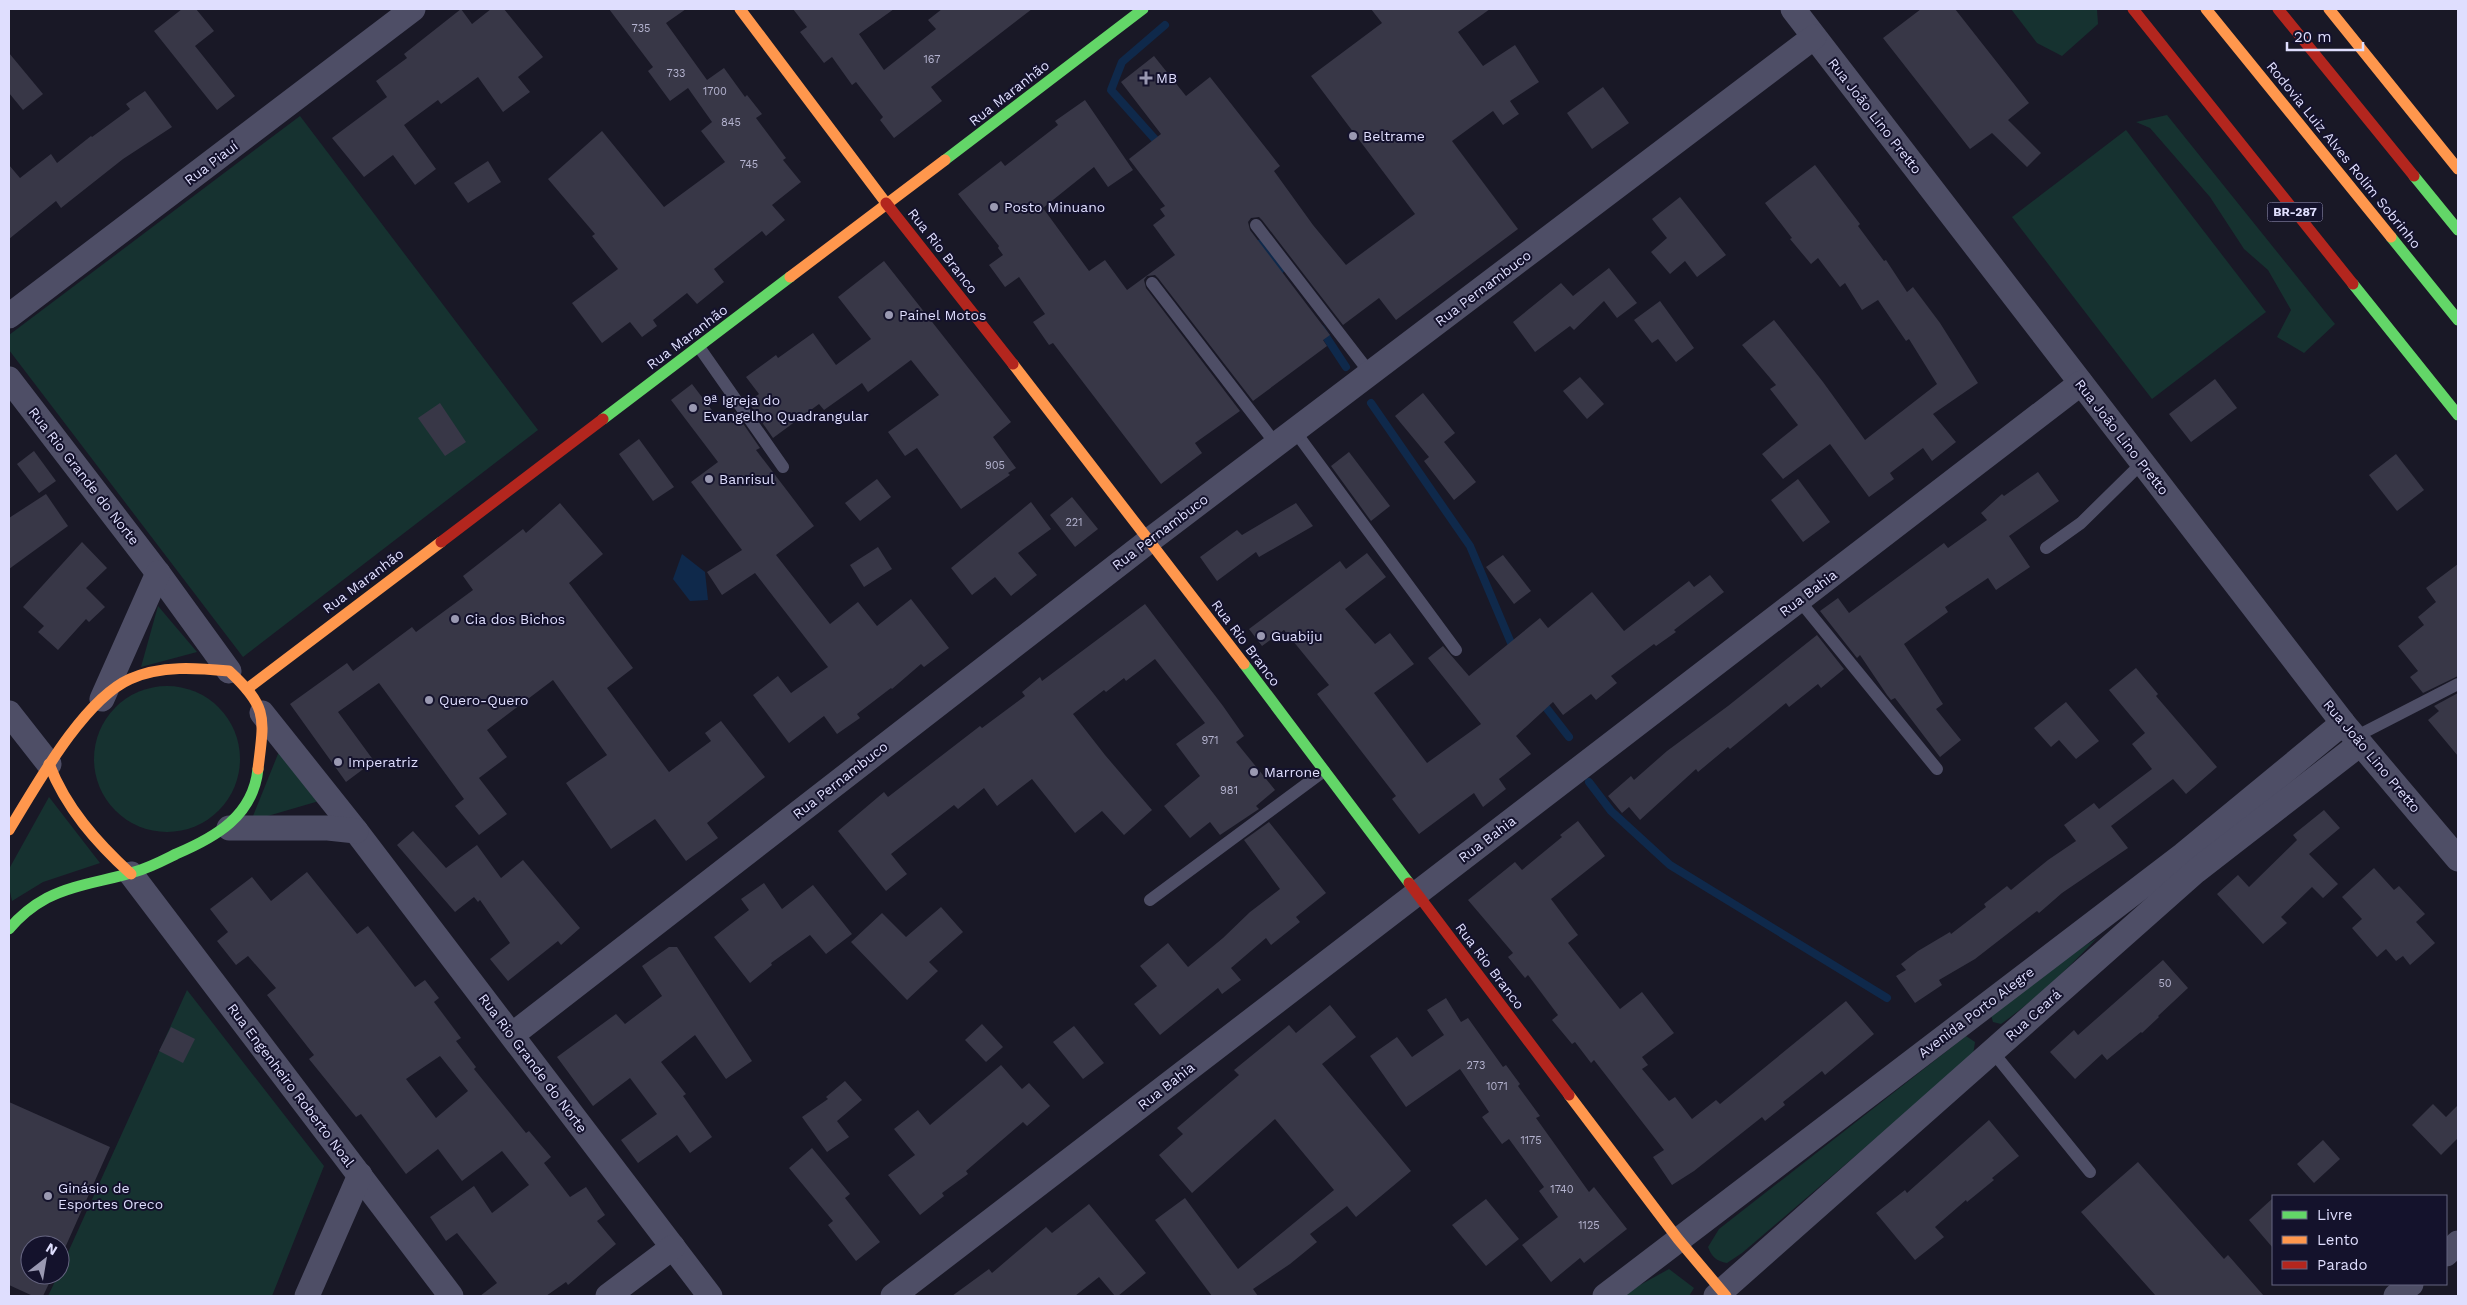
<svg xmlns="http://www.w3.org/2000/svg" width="2467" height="1305" viewBox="0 0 2467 1305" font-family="'Work Sans',sans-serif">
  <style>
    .green { fill: #163230 }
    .water { fill: #0f294b }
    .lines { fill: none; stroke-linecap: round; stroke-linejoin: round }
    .stream { stroke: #0f294b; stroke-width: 8 }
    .building { fill: #383747; fill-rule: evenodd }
    .lane { stroke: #4e4e66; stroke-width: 12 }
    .street { stroke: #4e4e66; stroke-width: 25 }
    .fast { stroke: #63d668; stroke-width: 11 }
    .slow { stroke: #ff974d; stroke-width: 11 }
    .jam { stroke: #b3261e; stroke-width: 11 }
    .poi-dot { fill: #9a99b2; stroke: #14122c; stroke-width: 2 }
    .labels { text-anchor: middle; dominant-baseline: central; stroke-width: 4; stroke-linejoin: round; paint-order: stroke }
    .number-label { font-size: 11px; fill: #b5b4d0 }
    .shield { fill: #14122c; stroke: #a2a1bf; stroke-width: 1 }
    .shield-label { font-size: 12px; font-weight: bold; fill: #dfdefe }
    .poi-label { font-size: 14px; fill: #dfdefe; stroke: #14122c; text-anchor: start }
    .street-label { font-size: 14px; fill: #dfdefe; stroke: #14122c }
  </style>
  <rect width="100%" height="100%" fill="#191826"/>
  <g class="green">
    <path d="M2011 9H2097L2098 24 2062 56 2037 43Z"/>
    <path d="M2167 115 2335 324 2304 353 2277 337 2291 310 2268 270 2244 249 2210 197 2150 128 2136 122Z"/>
    <path d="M300 116 538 430 243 657 9 350V335Z"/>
    <path d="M2126 130 2266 312 2152 399 2012 217Z"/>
    <path d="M158 606 197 652 141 667Z"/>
    <circle cx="167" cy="759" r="73"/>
    <path d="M280 749 319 801 251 821Z"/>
    <path d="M49 797 100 863 43 882 12 901 9 887V869Z"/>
    <path d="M2097 938C2068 969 2036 999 2001 1024L1993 1022 1991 1015 2042 973Z"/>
    <path d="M187 990 324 1166 272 1296H48L58 1275H60V1270Z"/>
    <path d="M1966 1036 1975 1042 1973 1055 1742 1253 1727 1263C1716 1261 1712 1257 1708 1247L1719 1229Z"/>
    <path d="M1669 1269 1694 1288 1689 1296H1620Z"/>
  </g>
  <path class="water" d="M682 554 705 572 708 600 690 601 673 579Z"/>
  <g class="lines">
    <g class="stream">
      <path d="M1161 146 1111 90 1122 62 1165 25"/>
      <path d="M1259 244 1280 270"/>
      <path d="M1321 329 1346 367"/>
      <path d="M1371 403 1470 546 1514 650"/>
      <path d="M1541 701 1569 737"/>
      <path d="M1589 782 1611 811 1670 865 1887 998"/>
    </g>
  </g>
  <g class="building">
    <path d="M182 9H196L214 31 195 46 235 96 217 110 154 31Z"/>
    <path d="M461 9 472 24 491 9H504L543 57 518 77 530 92 503 112 478 77 441 104 438 100 404 125 436 169 415 185 393 155 364 177 332 138 387 97 376 81 407 58 404 54Z"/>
    <path d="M609 9H686L666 23 707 80 724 68 745 97 747 95 762 114 756 118 786 158 783 160 801 182 772 205 785 220 766 236 762 231 714 269 724 282 697 304 687 293 653 320 657 326 642 337 630 322 602 343 572 303 618 269 592 236 595 234 548 179 602 131 664 207 725 162 701 131 712 122 688 88 670 101 648 71 653 67Z"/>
    <path d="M793 9H894L859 34 884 70 936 29 928 20 942 9H1032L931 87 942 101 894 138 880 120 883 117 856 82 852 85 832 57 824 63 800 32 807 27Z"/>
    <path d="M1371 9H1490L1458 32 1483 66 1515 45 1539 82 1510 101 1519 114 1503 125 1493 111 1452 141 1518 229 1396 320 1379 298 1343 325 1262 220 1259 217 1251 218 1248 222 1250 230 1330 335 1323 340 1327 346 1253 401 1158 278 1155 275 1147 276 1144 280 1146 288 1240 411 1195 443 1202 453 1161 484 1053 343 1049 345 1033 322 1045 314 1019 277 1005 287 989 265 1003 255 998 248 999 246 958 194 1001 161 1005 166 1058 125 1055 121 1085 100 1133 170 1108 187 1094 167 1043 208 1089 271 1105 260 1127 290 1175 255 1153 225 1165 216 1160 209 1165 206 1129 159 1161 134 1121 82 1154 56 1186 96 1210 77 1280 166 1274 171 1313 225 1346 265 1415 214 1311 76 1382 23Z"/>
    <path d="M1921 9H1955L2029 103 2008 120 2041 153 2027 167 1992 133 1970 149 1883 38Z"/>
    <path d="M9 53 43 94 23 110 9 93Z"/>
    <path d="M1603 87 1629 123 1592 149 1567 113Z"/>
    <path d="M145 91 172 127 123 159 61 208 56 201 9 239V165L20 178 51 154 57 163 91 136 92 137 130 109 126 104Z"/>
    <path d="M488 161 501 182 468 203 454 183Z"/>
    <path d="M1815 165 1860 224 1858 226 1884 261 1886 260 1907 292 1913 287 1940 323 1978 383 1933 414 1956 442 1932 461 1923 448 1890 473 1894 479 1869 497 1830 444 1783 479 1762 454 1798 425 1770 389 1776 385 1742 345 1774 320 1823 382 1865 440 1937 384 1909 339 1906 341 1878 300 1862 310 1845 283 1840 287 1818 258 1811 264 1790 239 1792 238 1765 203Z"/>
    <path d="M1680 197 1726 255 1697 277 1685 261 1670 274 1651 252 1667 238 1652 219Z"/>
    <path d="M884 261 1011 422 993 437 1016 468 1008 473 1010 475 961 509 917 448 905 456 888 432 939 395 911 360 868 392 862 383 824 410 819 404 773 438 748 402 759 394 746 377 776 355 778 358 813 333 836 365 871 339 838 297Z"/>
    <path d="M1609 268 1637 303 1617 318 1604 301 1574 330 1570 326 1535 352 1513 322 1561 283 1573 296Z"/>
    <path d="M1660 301 1694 348 1676 362 1658 339 1652 343 1634 320Z"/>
    <path d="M1580 377 1604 404 1587 419 1563 391Z"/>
    <path d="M2215 379 2237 408 2191 442 2169 414Z"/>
    <path d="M692 384 721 422 735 412 760 448 756 450 814 526 776 555 830 624 858 602 877 626 911 599 949 648 924 667 921 664 892 689 891 688 857 714 860 718 837 734 824 716 789 743 753 695 778 676 791 693 828 667 755 573 722 595 707 572 742 550 691 482 718 462 671 400Z"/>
    <path d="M1423 393 1455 433 1444 442 1476 482 1454 500 1424 461 1429 457 1395 416Z"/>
    <path d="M440 403 466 442 445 456 418 418Z"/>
    <path d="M639 439 674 487 653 501 619 454Z"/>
    <path d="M34 451 56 481 39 493 17 464Z"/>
    <path d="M1349 452 1390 506 1371 521 1331 466Z"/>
    <path d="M2396 454 2424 490 2397 511 2369 475Z"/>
    <path d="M2038 472 2059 501 2009 536 2030 567 1996 590 1988 578 1945 607 1948 612 1904 644 1943 704 1936 709 1961 740 1940 757 1895 698 1891 700 1887 695 1860 655 1857 658 1820 611 1838 598 1849 613 1944 543 1948 548 1987 520 1981 513 2002 494 2004 496Z"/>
    <path d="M877 479 891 497 860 521 845 503Z"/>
    <path d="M1798 479 1830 522 1803 542 1771 500Z"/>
    <path d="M46 494 68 526 9 569V518Z"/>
    <path d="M1072 497 1098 529 1075 547 1050 515Z"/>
    <path d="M1031 502 1051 529 1018 553 1037 575 1011 596 995 577 972 595 951 568Z"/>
    <path d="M560 503 603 554 569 583 633 668 607 688 669 772 711 741 705 733 721 721 765 777 707 823 718 838 686 861 655 819 611 849 566 783 607 755 553 680 487 730 507 757 479 778 507 814 479 835 455 806 464 799 379 683 338 712 374 761 346 782 290 704 347 663 353 671 412 627 416 632 473 590 463 576 523 529 526 533Z"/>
    <path d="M1296 503 1313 526 1259 557 1256 552 1217 581 1200 557 1237 530 1242 535Z"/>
    <path d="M82 542 107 568 86 588 105 607 89 622 86 619 58 650 38 632 44 626 23 607Z"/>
    <path d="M878 547 892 569 864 587 850 565Z"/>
    <path d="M1367 553 1386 577 1345 609 1375 644 1390 633 1414 664 1374 693 1427 763 1481 724 1428 658 1443 646 1469 676 1540 618 1548 628 1592 592 1624 631 1689 581 1694 587 1710 575 1724 592 1674 630 1676 632 1656 646 1654 644 1611 676 1617 683 1596 700 1591 694 1563 715 1553 702 1516 736 1531 754 1499 779 1506 789 1483 807 1474 793 1419 834 1392 799 1396 796 1317 694 1329 685 1284 630 1262 646 1249 629 1340 561 1346 569Z"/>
    <path d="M1503 555 1531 591 1514 604 1486 567Z"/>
    <path d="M2458 564V676L2423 693 2410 677 2418 671 2398 646 2424 625 2418 617 2436 602 2426 588Z"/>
    <path d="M1145 604 1223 706 1244 736 1236 742 1275 790 1256 806 1259 809 1220 835 1210 822 1190 838 1164 806 1200 776 1176 744 1205 723 1155 659 1126 681 1124 678 1106 692 1104 690 1073 714 1105 755 1152 810 1124 835 1102 811 1075 833 1032 779 997 806 984 788 958 809 954 805 891 854 907 874 886 891 838 831 884 792 888 797 980 726 982 728 1025 696 1022 692 1040 677 1042 681Z"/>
    <path d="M1817 635 1844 669 1821 688 1818 684 1789 707 1786 703 1730 749 1728 747 1698 772 1696 769 1640 820 1629 807 1622 813 1608 796 1631 776 1634 780 1667 751 1728 706Z"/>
    <path d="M2136 668 2158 694 2156 696 2217 767 2186 794 2173 779 2111 826 2128 848 2062 893 2039 913 2037 911 1975 959 1939 980 1942 985 1915 1003 1896 976 1906 970 1901 964 1918 951 1950 932 1951 934 1986 907 1984 904 2007 886 2011 890 2048 860 2076 841 2064 825 2094 803 2099 809 2152 769 2132 744 2145 733 2109 690Z"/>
    <path d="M2458 693V756L2428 720 2439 711 2434 706Z"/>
    <path d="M2066 702 2099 741 2076 759 2059 740 2051 747 2034 728Z"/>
    <path d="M2324 810 2340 828 2309 854 2338 884 2323 898 2312 887 2281 917 2287 923 2263 944 2217 894 2238 875 2249 887 2297 840 2293 835Z"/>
    <path d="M1578 821 1605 856 1551 899 1578 935 1568 943 1620 1009 1642 992 1674 1033 1642 1057 1648 1065 1642 1069 1669 1101 1675 1097 1692 1119 1716 1100 1720 1104 1846 1001 1874 1034 1825 1075 1822 1071 1783 1102 1785 1105 1765 1121 1762 1117 1694 1171 1672 1185 1653 1157 1664 1150 1594 1060 1591 1063 1575 1042 1572 1044 1552 1020 1558 1015 1528 975 1525 978 1508 957 1513 953 1468 900 1515 862 1522 870 1562 837 1560 835Z"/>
    <path d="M1269 822 1326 893 1296 917 1300 922 1271 945 1266 938 1231 968 1241 980 1222 994 1218 988 1160 1035 1134 1004 1157 986 1140 966 1168 943 1188 967 1223 938 1250 912 1280 889 1244 840Z"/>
    <path d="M413 831 446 868 477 845 501 878 523 860 580 928 561 945 558 941 508 981 490 959 510 943 480 900 478 902 474 897 455 912 397 845Z"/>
    <path d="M2374 868 2394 890 2399 886 2425 914 2416 922 2435 943 2410 965 2403 956 2396 961 2386 949 2377 957 2352 928 2362 919 2342 897Z"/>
    <path d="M307 872 357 934 368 926 415 987 425 980 439 998 434 1002 461 1038 456 1041 476 1067 474 1069 526 1133 529 1131 551 1157 544 1163 570 1197 586 1187 605 1215 597 1221 616 1244 568 1285 566 1282 546 1296H480L497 1283 457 1233 446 1241 430 1217 474 1186 492 1213 529 1185 502 1151 462 1181 438 1149 406 1174 361 1114 356 1117 309 1059 314 1055 267 995 276 988 248 956 236 965 217 941 228 932 210 909 252 877 271 901ZM440 1056 468 1091 436 1118 406 1079Z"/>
    <path d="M764 883 782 909 813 885 852 934 826 954 810 935 771 963 772 965 750 983 714 937 749 910 741 899Z"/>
    <path d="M941 907 963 932 929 962 938 971 907 1000 851 942 882 913 906 937Z"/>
    <path d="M669 947H677L752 1061 726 1079 695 1035 661 1062 686 1094 683 1096 712 1137 690 1153 677 1135 638 1163 621 1140 657 1114 630 1078 593 1106 557 1057 616 1014 625 1024 662 996 642 966Z"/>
    <path d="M2163 960 2188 988 2158 1016 2159 1017 2142 1033 2141 1032 2107 1060 2102 1054 2075 1079 2050 1052 2074 1030 2078 1035Z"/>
    <path d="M1446 998 1461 1022 1468 1018 1503 1067 1506 1065 1520 1084 1518 1086 1540 1116 1536 1118 1589 1192 1594 1187 1627 1229 1584 1263 1580 1258 1551 1282 1522 1245 1558 1217 1539 1191 1544 1187 1509 1139 1502 1144 1482 1117 1489 1112 1460 1069 1406 1107 1370 1056 1397 1037 1412 1057 1444 1035 1427 1010Z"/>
    <path d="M1330 1005 1356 1037 1322 1064 1411 1171 1356 1217 1347 1206 1310 1234 1317 1242 1290 1264 1253 1289 1258 1296H1212L1155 1220 1185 1198 1238 1269 1334 1190 1275 1119 1192 1193 1159 1155 1183 1134 1177 1128 1239 1075 1234 1070 1289 1025 1296 1033Z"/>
    <path d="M982 1024 1003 1047 986 1062 965 1040Z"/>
    <path d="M1074 1026 1104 1063 1083 1079 1053 1042Z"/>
    <path d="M171 1027 195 1039 183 1063 159 1051Z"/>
    <path d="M1001 1065 1022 1089 1029 1083 1050 1106 1027 1126 1023 1122 966 1171 968 1174 942 1193 944 1196 920 1215 888 1175 915 1155 894 1129 918 1110 930 1125Z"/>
    <path d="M845 1081 862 1100 837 1121 849 1137 827 1152 802 1117 828 1099 826 1097Z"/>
    <path d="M9 1102 110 1147 60 1259V1245H30V1275H53L43 1296H33L9 1285Z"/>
    <path d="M2433 1104 2446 1117 2458 1105V1138L2441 1155 2412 1125Z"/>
    <path d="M1989 1120 2019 1156 1992 1178 1994 1180 1967 1202 1966 1200 1935 1227 1944 1237 1915 1260 1876 1213 1905 1190 1907 1193Z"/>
    <path d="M2323 1140 2340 1159 2314 1183 2297 1164Z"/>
    <path d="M812 1148 850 1194 845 1198 880 1242 856 1261 828 1225 833 1221 789 1168Z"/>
    <path d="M2138 1162 2224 1259 2228 1255 2264 1296H2156L2081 1212Z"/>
    <path d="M2273 1198V1248L2249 1220Z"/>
    <path d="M1486 1199 1519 1239 1486 1266 1452 1225Z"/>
    <path d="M1089 1204 1146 1273 1118 1296H1115L1099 1277 1075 1296H952L989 1269 992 1273 1046 1227 1052 1233Z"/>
  </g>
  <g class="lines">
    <g class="lane">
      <path d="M1256 225 1370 373"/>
      <path d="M1152 283 1276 444"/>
      <path d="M699 347 783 467"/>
      <path d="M1294 430 1456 650"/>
      <path d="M2046 548 2081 523 2142 463"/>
      <path d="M1799 600 1937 769"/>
      <path d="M2355 737 2458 684"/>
      <path d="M1150 900 1324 771"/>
      <path d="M1992 1051 2090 1172"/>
    </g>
    <g class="street">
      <path d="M1793 9 2343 723 2458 859"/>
      <path d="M9 316 413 9"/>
      <path d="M9 379 158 573 229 671"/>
      <path d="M102 699 158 573"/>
      <path d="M9 713 49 764"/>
      <path d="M262 713 356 831 710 1296"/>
      <path d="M229 828H328L356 831"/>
      <path d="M131 874 451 1296"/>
      <path d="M512 1035 1150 540 1814 37"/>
      <path d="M2446 1254 2458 1243"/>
      <path d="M307 1296 360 1175"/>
      <path d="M608 1296 673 1247"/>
      <path d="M893 1296 2081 383"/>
      <path d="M1605 1296 2183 855 2343 723"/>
      <path d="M1716 1296 2196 871 2360 744"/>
      <path d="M2396 1296 2411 1284"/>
    </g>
    <g class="fast">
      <path d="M945 160 1143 9"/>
      <path d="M2414 176 2458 230"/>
      <path d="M2391 237 2458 320"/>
      <path d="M2353 284 2458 415"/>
      <path d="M603 419 790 277"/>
      <path d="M1244 664 1409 883"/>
      <path d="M9 929C20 916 32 906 47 898 74 884 106 881 134 872 149 868 162 861 176 854 216 837 253 816 258 769"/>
    </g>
    <g class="slow">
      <path d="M740 9 886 203"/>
      <path d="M2206 9 2391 237"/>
      <path d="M2329 9 2458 169"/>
      <path d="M790 277 945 160"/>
      <path d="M1013 364 1244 664"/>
      <path d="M247 689 441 542"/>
      <path d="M49 764C66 808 96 842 131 874"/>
      <path d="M9 830C36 786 83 700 130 679 161 665 197 668 229 671 269 708 264 718 258 769"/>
      <path d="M1569 1095 1678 1239 1726 1296"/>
    </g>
    <g class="jam">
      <path d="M2133 9 2353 284"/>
      <path d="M2278 9 2414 176"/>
      <path d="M886 203 1013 364"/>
      <path d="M441 542 603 419"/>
      <path d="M1409 883 1569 1095"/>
    </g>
  </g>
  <g class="poi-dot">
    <path d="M1143.5 70.5h5v5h5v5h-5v5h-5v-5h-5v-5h5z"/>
    <circle cx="1353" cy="136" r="5"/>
    <circle cx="994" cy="207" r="5"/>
    <circle cx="889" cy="315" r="5"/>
    <circle cx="693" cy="408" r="5"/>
    <circle cx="709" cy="479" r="5"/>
    <circle cx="455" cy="619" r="5"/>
    <circle cx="1261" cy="636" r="5"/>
    <circle cx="429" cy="700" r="5"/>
    <circle cx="338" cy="762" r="5"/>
    <circle cx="1254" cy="772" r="5"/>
    <circle cx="48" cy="1196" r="5"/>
  </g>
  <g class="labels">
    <g class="number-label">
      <text x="641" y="28">735</text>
      <text x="932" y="59">167</text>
      <text x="676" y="73">733</text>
      <text x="715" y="91">1700</text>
      <text x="731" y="122">845</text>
      <text x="749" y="164">745</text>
      <text x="995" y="465">905</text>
      <text x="1074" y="522">221</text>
      <text x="1210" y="740">971</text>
      <text x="1229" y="790">981</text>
      <text x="2165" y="983">50</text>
      <text x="1476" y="1065">273</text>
      <text x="1497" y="1086">1071</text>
      <text x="1531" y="1140">1175</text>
      <text x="1562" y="1189">1740</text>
      <text x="1589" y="1225">1125</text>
    </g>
    <rect class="shield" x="2267.5" y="202.5" width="55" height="19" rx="4"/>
    <g class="shield-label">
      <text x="2295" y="212">BR-287</text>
    </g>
    <g class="poi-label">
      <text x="1156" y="78">MB</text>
      <text x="1363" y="136">Beltrame</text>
      <text x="1004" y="207">Posto Minuano</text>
      <text x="899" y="315">Painel Motos</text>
      <text x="703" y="400">9ª Igreja do<tspan x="703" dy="16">Evangelho Quadrangular</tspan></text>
      <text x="719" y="479">Banrisul</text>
      <text x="465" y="619">Cia dos Bichos</text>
      <text x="1271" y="636">Guabiju</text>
      <text x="439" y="700">Quero-Quero</text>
      <text x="348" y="762">Imperatriz</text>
      <text x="1264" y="772">Marrone</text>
      <text x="58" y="1188">Ginásio de<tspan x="58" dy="16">Esportes Oreco</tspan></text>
    </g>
    <g class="street-label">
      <text transform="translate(1009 93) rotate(-38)">Rua Maranhão</text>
      <text transform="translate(1875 116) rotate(52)">Rua João Lino Pretto</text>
      <text transform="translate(2344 155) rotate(51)">Rodovia Luiz Alves Rolim Sobrinho</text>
      <text transform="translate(211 163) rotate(-37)">Rua Piauí</text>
      <text transform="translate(943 251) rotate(52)">Rua Rio Branco</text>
      <text transform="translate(1483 288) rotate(-37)">Rua Pernambuco</text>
      <text transform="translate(687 337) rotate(-37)">Rua Maranhão</text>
      <text transform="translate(2122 437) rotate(52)">Rua João Lino Pretto</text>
      <text transform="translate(84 476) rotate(52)">Rua Rio Grande do Norte</text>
      <text transform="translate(1160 532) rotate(-37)">Rua Pernambuco</text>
      <text transform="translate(363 581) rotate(-37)">Rua Maranhão</text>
      <text transform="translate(1808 593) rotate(-37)">Rua Bahia</text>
      <text transform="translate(1246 643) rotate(53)">Rua Rio Branco</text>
      <text transform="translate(2372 756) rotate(50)">Rua João Lino Pretto</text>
      <text transform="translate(840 780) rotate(-38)">Rua Pernambuco</text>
      <text transform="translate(1487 839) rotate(-37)">Rua Bahia</text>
      <text transform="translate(1490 966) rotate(53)">Rua Rio Branco</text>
      <text transform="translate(1976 1012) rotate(-37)">Avenida Porto Alegre</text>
      <text transform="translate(2033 1015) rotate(-42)">Rua Ceará</text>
      <text transform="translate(533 1063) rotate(53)">Rua Rio Grande do Norte</text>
      <text transform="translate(291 1085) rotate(53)">Rua Engenheiro Roberto Noal</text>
      <text transform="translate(1166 1086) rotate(-38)">Rua Bahia</text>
    </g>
  </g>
  <rect width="2467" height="1305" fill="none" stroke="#dfdefe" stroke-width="20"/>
  <rect x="2272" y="1195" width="175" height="90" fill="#14122c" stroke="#656480"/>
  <rect x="2282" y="1211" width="25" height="8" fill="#63d668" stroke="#656480"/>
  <text x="2317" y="1220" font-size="15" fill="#dfdefe">Livre</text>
  <rect x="2282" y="1236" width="25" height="8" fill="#ff974d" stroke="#656480"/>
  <text x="2317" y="1245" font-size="15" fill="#dfdefe">Lento</text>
  <rect x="2282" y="1261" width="25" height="8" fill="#b3261e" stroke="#656480"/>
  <text x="2317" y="1270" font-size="15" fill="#dfdefe">Parado</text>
  <g transform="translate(45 1260) rotate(31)"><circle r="24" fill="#14122c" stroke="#656480"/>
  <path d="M0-4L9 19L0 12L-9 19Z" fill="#9a99b2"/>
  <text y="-8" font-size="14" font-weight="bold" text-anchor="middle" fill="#dfdefe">N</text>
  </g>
  <path d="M2287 42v8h76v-8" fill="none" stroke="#dfdefe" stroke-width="2.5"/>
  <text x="2294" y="42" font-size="15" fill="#dfdefe" stroke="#14122c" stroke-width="4" paint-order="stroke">20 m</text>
</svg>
